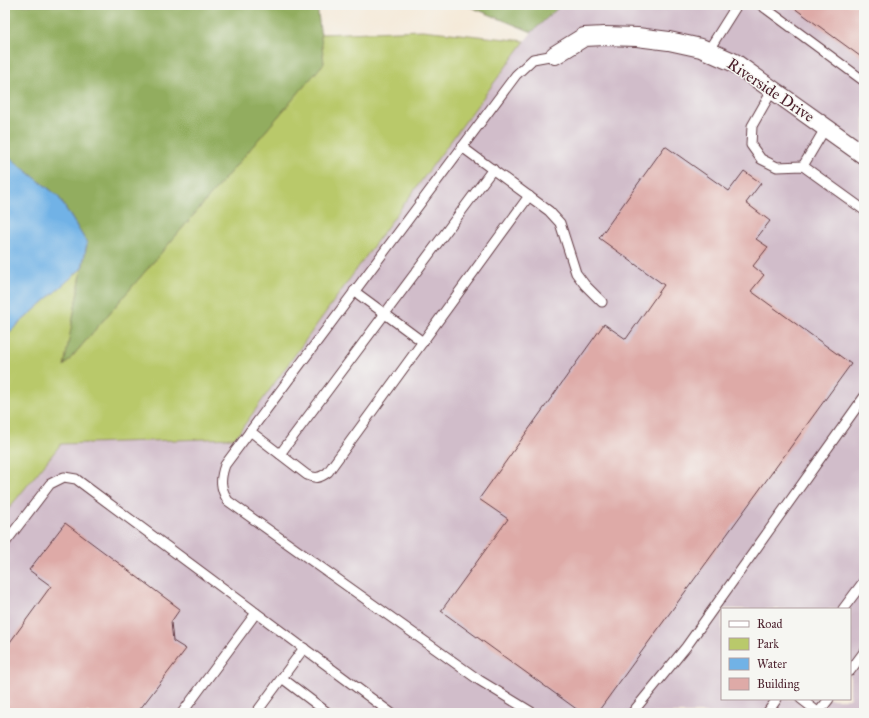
<svg xmlns="http://www.w3.org/2000/svg" width="869" height="718" viewBox="0 0 869 718" font-family="'IM FELL Great Primer',serif">
  <style>
    .industrial { fill: #d1bdca; fill-rule: evenodd }
    .green { fill: #b9c96b; stroke: #82744b }
    .forest { fill: #92ad5f; stroke: #6e6645 }
    .water { fill: #71b2e6; stroke: #5e6888 }
    .building { fill: #deaaa7 }
    .lines { fill: none; stroke-linecap: round; stroke-linejoin: round }
    .lane-casing { stroke: #643d45; stroke-width: 11 }
    .street-casing { stroke: #643d45; stroke-width: 20 }
    .lane { stroke: #fff; stroke-width: 9 }
    .street { stroke: #fff; stroke-width: 18 }
    .labels { text-anchor: middle; dominant-baseline: central; stroke-width: 3; stroke-linejoin: round; paint-order: stroke }
    .street-label { font-size: 16px; fill: #4a1f2b; stroke: #f6f6f2 }
  </style>
  <rect width="100%" height="100%" fill="#f6f6f2"/>
  <filter id="ink" filterUnits="userSpaceOnUse"><feTurbulence type="fractalNoise" baseFrequency=".025" numOctaves="2"/><feDisplacementMap in="SourceGraphic" scale="8" xChannelSelector="R" yChannelSelector="G"/><feConvolveMatrix kernelMatrix="1 2 1 2 8 2 1 2 1" color-interpolation-filters="sRGB"/></filter>
  <filter id="wash" filterUnits="userSpaceOnUse"><feTurbulence type="fractalNoise" baseFrequency=".012" numOctaves="4" result="noise"/><feDisplacementMap in="SourceGraphic" scale="16" xChannelSelector="R" yChannelSelector="G"/><feGaussianBlur stdDeviation="0.9" result="paint"/><feColorMatrix in="noise" values="0 0 0 0 0 0 0 0 0 0 0 0 0 0 0 0 0 1.4 0 .05"/><feComposite in="paint" operator="in"/></filter>
  <g filter="url(#wash)">
    <rect width="100%" height="100%" fill="#f5ead9"/>
    <path class="industrial" d="M561 5H864V713H5V513L61 444 235 438 390 223 525 41 532 32ZM722 609H850V699H722Z"/>
    <path class="green" d="M422 30 525 41 390 223 235 438 61 444 5 513V336L82 268 65 365 324 63 320 34Z"/>
    <g class="forest">
      <path d="M5 5H317L324 63 64 366 87 243 58 196 5 154Z"/>
      <path d="M466 5H561L532 32Z"/>
    </g>
    <path class="water" d="M5 154 58 196 87 243 82 268 5 336Z"/>
    <g id="blocks">
      <g class="building">
        <path d="M790 5H864V59Z"/>
        <path d="M665 146 729 191 744 171 761 183 746 203 770 221 756 239 768 247 753 266 764 275 751 291 851 364 597 713H582L441 611 508 519 479 499 604 324 626 339 664 285 599 238Z"/>
        <path d="M65 523 180 609 171 622 173 641 186 649 137 713H5V649L51 586 29 570Z"/>
      </g>
    </g>
  </g>
  <g filter="url(#ink)">
    <use href="#blocks" fill-opacity="0" stroke="#643d45" stroke-width="1"/>
    <g class="lines">
      <g class="lane-casing">
        <g id="lane">
          <path d="M761 5 864 81"/>
          <path d="M708 51 737 5"/>
          <path d="M773 89 752 126 751 145 761 159 777 167 803 166 864 210"/>
          <path d="M462 147 549 211 560 223 576 273 585 285 602 302"/>
          <path d="M803 166 826 127"/>
          <path d="M354 291 423 342"/>
          <path d="M250 431 307 475C316 479 320 478 328 472L529 196"/>
          <path d="M280 454 493 169"/>
          <path d="M5 543 50 484 64 477 76 479 391 713"/>
          <path d="M843 609 864 581"/>
          <path d="M850 671 864 652"/>
          <path d="M282 678 328 713"/>
          <path d="M801 699 819 713"/>
          <path d="M182 713 256 613"/>
          <path d="M256 713 304 648"/>
          <path d="M533 713 479 680 228 501C220 488 220 479 225 465L516 75 533 59 555 55"/>
          <path d="M632 713 686 647 864 397"/>
          <path d="M767 713 777 699"/>
          <path d="M818 713 829 699"/>
        </g>
      </g>
      <g class="street-casing">
        <path id="street" d="M555 55 584 37 605 36 637 37 669 41 701 48 735 63 864 155"/>
      </g>
      <use href="#lane" class="lane"/>
      <use href="#street" class="street"/>
    </g>
  </g>
  <g class="labels">
    <g class="street-label">
      <text transform="translate(771 90) rotate(34)">Riverside Drive</text>
    </g>
  </g>
  <rect width="869" height="718" fill="none" stroke="#f6f6f2" stroke-width="20"/>
  <rect x="721" y="608" width="130" height="92" fill="#f6f6f2" stroke="#b1a0a2"/>
  <rect x="729" y="621" width="20" height="6" fill="#ffffff" stroke="#b1a0a2"/>
  <text x="757" y="628" font-size="12" fill="#4a1f2b">Road</text>
  <rect x="729" y="638" width="20" height="12" fill="#b9c96b" stroke="#b1a0a2"/>
  <text x="757" y="648" font-size="12" fill="#4a1f2b">Park</text>
  <rect x="729" y="658" width="20" height="12" fill="#71b2e6" stroke="#b1a0a2"/>
  <text x="757" y="668" font-size="12" fill="#4a1f2b">Water</text>
  <rect x="729" y="678" width="20" height="12" fill="#deaaa7" stroke="#b1a0a2"/>
  <text x="757" y="688" font-size="12" fill="#4a1f2b">Building</text>
</svg>
